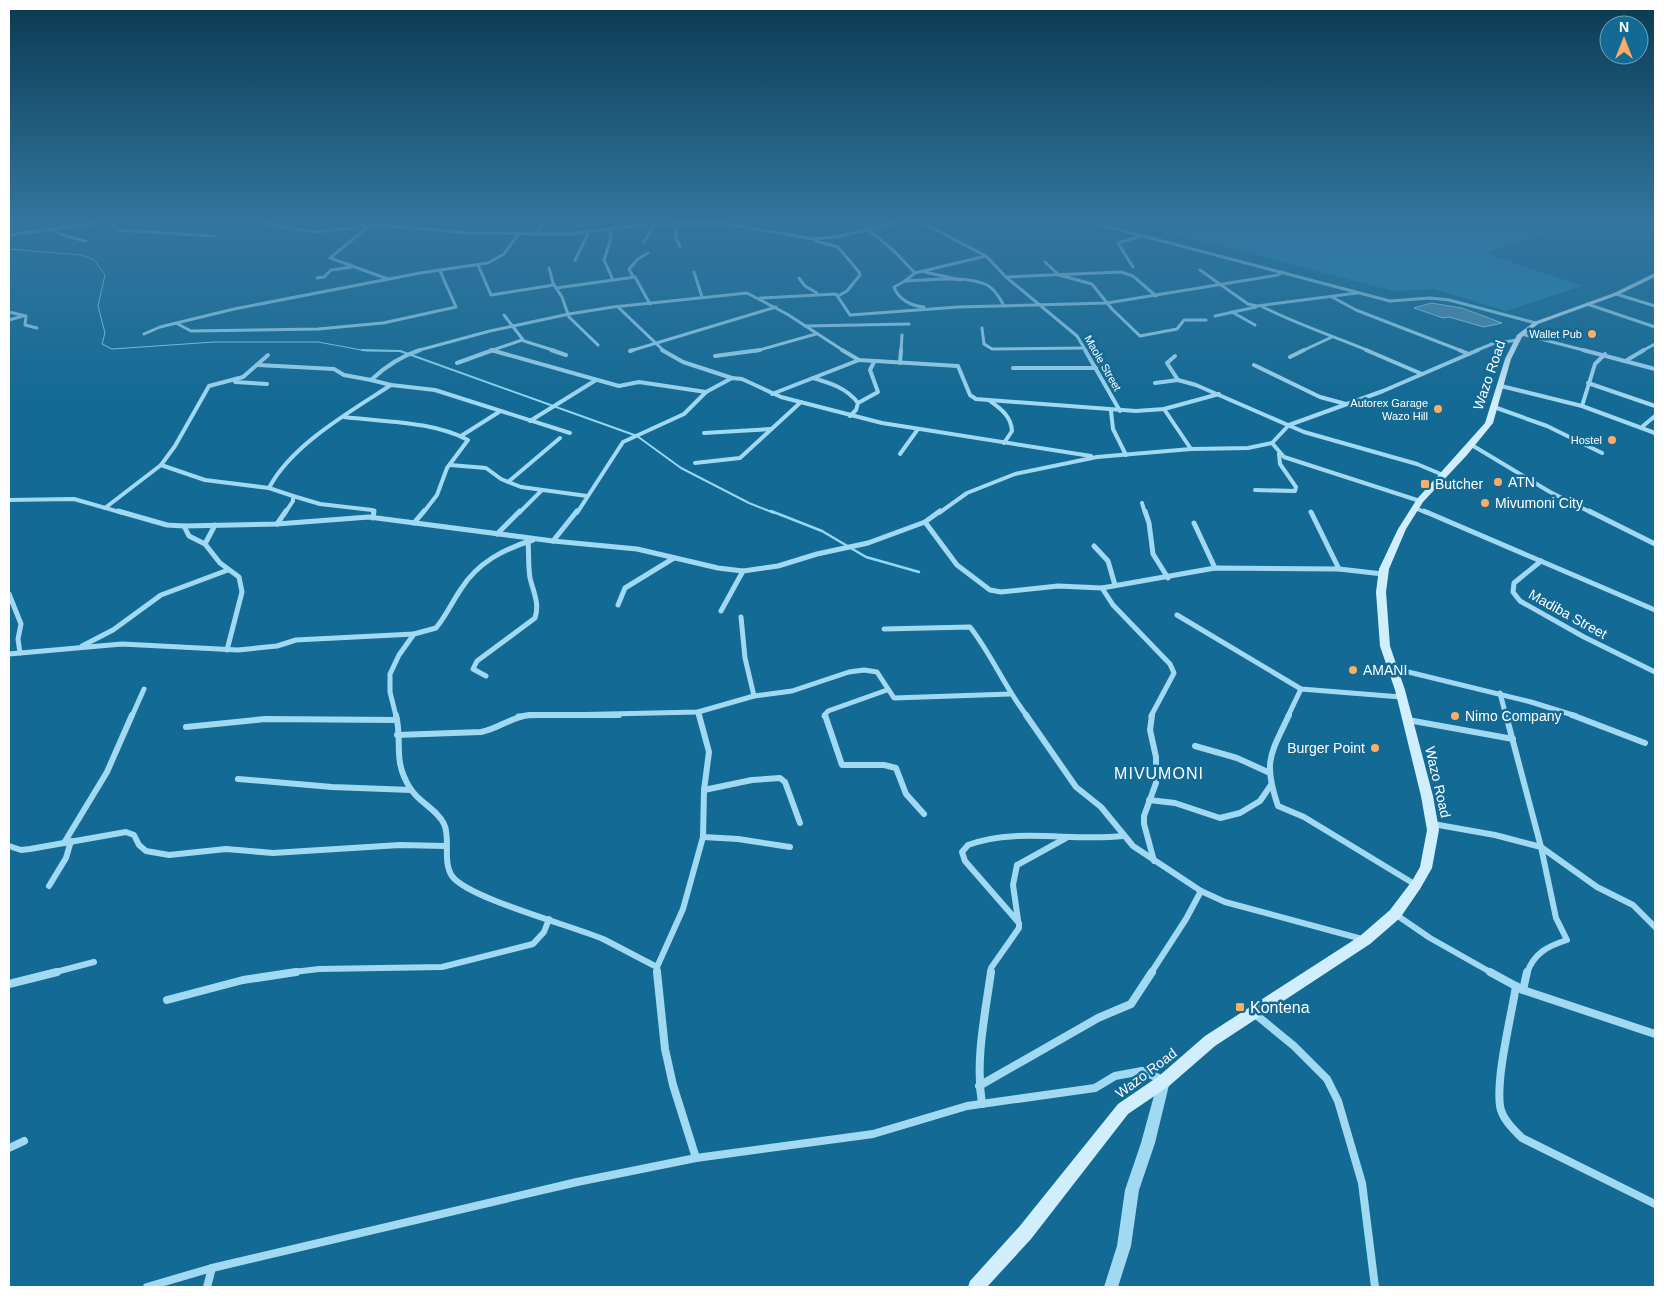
<svg xmlns="http://www.w3.org/2000/svg" width="1664" height="1296" viewBox="0 0 1664 1296" font-family="Arial,sans-serif">
  <style>
    .green { fill: #2284b1 }
    .water { fill: #518eaa; stroke: #94d8f5 }
    .lines { fill: none; stroke-linecap: round; stroke-linejoin: round }
    .stream-far2 { stroke: #94d8f5; stroke-width: 1 }
    .stream-far1 { stroke: #94d8f5; stroke-width: 2 }
    .stream { stroke: #94d8f5; stroke-width: 2.5 }
    .minor-far4 { stroke: #a2d9f2; stroke-width: 3 }
    .minor-far3 { stroke: #a2d9f2; stroke-width: 4 }
    .minor-far2 { stroke: #a2d9f2; stroke-width: 5 }
    .minor-far1 { stroke: #a2d9f2; stroke-width: 6 }
    .minor { stroke: #a2d9f2; stroke-width: 8 }
    .tertiary { fill: #a2d9f2; fill-rule: evenodd }
    .secondary { fill: #d1eefc; fill-rule: evenodd }
    .poi-dot { fill: #ffad63; stroke: #136a94; stroke-width: 2 }
    .labels { text-anchor: middle; dominant-baseline: central; stroke-width: 5; stroke-linejoin: round; paint-order: stroke }
    .far-poi-label { font-size: 11px; fill: #fff; stroke: #136a94; text-anchor: end }
    .far-street-label { font-size: 11px; fill: #fff; stroke: #136a94 }
    .street-label { font-size: 14px; fill: #fff; stroke: #136a94 }
    .poi-label { font-size: 14px; fill: #fff; stroke: #136a94; text-anchor: start }
    .quarter-label { font-size: 16px; letter-spacing: 1px; fill: #fff; stroke: #136a94 }
    .near-poi-label { font-size: 16px; fill: #fff; stroke: #136a94; text-anchor: start }
  </style>
  <rect width="100%" height="100%" fill="#136a94"/>
  <path class="green" d="M1130 223H1575L1485 253 1582 286 1506 311 1434 289 1394 291Z"/>
  <path class="water" d="M1431 303 1462 308 1502 323 1484 327 1449 317 1443 318 1414 308Z"/>
  <g class="lines">
    <path class="stream-far2" d="M9 249 81 255 94 260 105 275 98 306 105 333 102 344 112 349 214 342H318L367 351H401"/>
    <path class="stream-far1" d="M362 350 400 351 637 436 681 468 749 503 774 513"/>
    <path class="stream" d="M771 511 822 531 866 557 919 572"/>
    <g class="minor-far4">
      <path d="M114 223V228L117 230 214 236"/>
      <path d="M262 223 315 232 378 225 470 233 569 234 641 225 726 224 814 239 841 236 895 223"/>
      <path d="M923 223 986 256 1006 277 1077 336 1086 351"/>
      <path d="M1094 223 1390 301 1430 298 1449 300 1536 323"/>
      <path d="M677 225 676 238 680 247"/>
      <path d="M369 226 330 258 388 279"/>
      <path d="M52 229 62 235 86 241"/>
      <path d="M867 229 892 249 915 273"/>
      <path d="M611 230 610 242 604 260 613 280"/>
      <path d="M537 233 543 223"/>
      <path d="M9 235 98 223"/>
      <path d="M816 241 838 247 859 272 860 275 847 291 838 296"/>
      <path d="M644 242 655 224"/>
      <path d="M986 256 915 273 905 281C927 280 967 275 987 285 995 289 1000 298 1004 306"/>
      <path d="M575 260 588 234"/>
      <path d="M1045 262 1059 275 1092 284 1112 309 1140 336 1177 329 1184 320H1206"/>
      <path d="M478 265 491 295 554 285"/>
      <path d="M1133 267 1118 243 1140 236"/>
      <path d="M549 268 553 283 562 297 569 317 598 345"/>
      <path d="M1200 270 1248 304 1257 306 1357 293"/>
      <path d="M694 272 702 297"/>
      <path d="M925 272 960 280"/>
      <path d="M633 276 629 269 638 259 648 253"/>
      <path d="M1007 277 1121 272 1133 276 1156 296"/>
      <path d="M317 278 324 277 331 270 352 267"/>
      <path d="M799 278 805 286 817 293"/>
      <path d="M905 281 894 287C898 299 911 306 924 307"/>
      <path d="M556 288 635 277 650 304"/>
      <path d="M1616 294 1655 306"/>
      <path d="M1332 297 1356 310 1462 351"/>
      <path d="M760 298 836 294 850 315 958 307 1107 303 1278 275 1282 272"/>
      <path d="M1587 304 1655 327"/>
      <path d="M1261 306C1296 324 1333 336 1369 351"/>
      <path d="M618 307 664 351"/>
      <path d="M9 312 26 316 25 325 37 328"/>
      <path d="M1232 312 1255 325"/>
      <path d="M504 315 524 341 556 351"/>
      <path d="M1215 316 1256 307"/>
      <path d="M9 320 23 316"/>
      <path d="M176 323 191 331 318 329 383 323 456 307 440 271"/>
      <path d="M805 326 909 324"/>
      <path d="M982 328 984 344 992 349 1084 348"/>
      <path d="M144 334 160 327 234 309 420 273 488 263 504 254 519 233"/>
      <path d="M1521 334 1587 351"/>
      <path d="M491 350 496 351"/>
      <path d="M416 351 490 331 569 314 613 307 747 293 787 314 844 351"/>
      <path d="M490 351 522 340"/>
      <path d="M630 351 776 307"/>
      <path d="M756 351 816 334"/>
      <path d="M901 351 902 335"/>
      <path d="M1302 351 1332 337"/>
      <path d="M1475 351 1492 344 1517 340"/>
      <path d="M1642 351 1655 344"/>
    </g>
    <g class="minor-far3">
      <path d="M491 350 619 386 639 382 706 392"/>
      <path d="M551 350 566 355"/>
      <path d="M662 350 683 362 732 378"/>
      <path d="M842 350 859 360 958 366 970 395 976 399 1136 411 1164 409 1219 394"/>
      <path d="M1085 350 1120 411"/>
      <path d="M1366 350 1422 374"/>
      <path d="M1459 350 1469 354"/>
      <path d="M1583 350 1655 369"/>
      <path d="M630 351 633 350"/>
      <path d="M715 356 760 350"/>
      <path d="M1175 356 1167 363 1178 380"/>
      <path d="M1290 357 1304 350"/>
      <path d="M1627 360 1644 350"/>
      <path d="M457 363 493 350"/>
      <path d="M900 363 901 350"/>
      <path d="M258 365 334 369 344 375 371 380"/>
      <path d="M1254 365 1320 397 1346 404"/>
      <path d="M1013 368H1096"/>
      <path d="M813 378C830 383 847 388 858 403L856 410 850 416"/>
      <path d="M235 382 267 384"/>
      <path d="M1155 383 1178 380 1196 385 1304 432 1417 464 1443 475"/>
      <path d="M1588 383 1655 406"/>
      <path d="M391 385 435 390 570 433"/>
      <path d="M1501 386 1582 406 1655 433"/>
      <path d="M772 394 859 360"/>
      <path d="M990 401C1001 409 1011 416 1012 431L1004 443"/>
      <path d="M858 403 878 392 870 370 874 362"/>
      <path d="M1582 406 1595 364 1605 354"/>
      <path d="M1494 407 1547 426 1602 453"/>
      <path d="M1164 409 1191 449"/>
      <path d="M1111 411 1113 429 1126 455"/>
      <path d="M344 417C384 422 432 421 468 440L447 468 437 495 423 513"/>
      <path d="M530 421 596 380"/>
      <path d="M1643 426 1655 416"/>
      <path d="M704 433 771 429"/>
      <path d="M461 436 499 412"/>
      <path d="M1272 443 1284 457 1420 501"/>
      <path d="M1470 444 1550 492 1592 513"/>
      <path d="M900 454 918 429"/>
      <path d="M695 463 740 458 801 402"/>
      <path d="M161 465 205 480 269 488"/>
      <path d="M450 465 486 468 501 479 521 487 587 496"/>
      <path d="M508 482 560 438"/>
      <path d="M1255 490 1295 491 1296 487 1280 464 1279 454"/>
      <path d="M293 496 320 504 372 510 374 513"/>
      <path d="M9 500 74 499 123 513"/>
      <path d="M1142 503 1145 513"/>
      <path d="M105 508 161 465 175 446 209 386 243 377 268 355"/>
      <path d="M1415 508 1427 513"/>
      <path d="M285 513 293 501V496L269 488C291 445 351 411 391 385L371 380C386 366 401 356 420 350"/>
      <path d="M519 513 542 490"/>
      <path d="M577 513 623 442 684 414 706 392 732 378 742 379 781 397 882 423 1091 456"/>
      <path d="M939 513 967 493 1015 474 1097 457 1191 449 1248 448 1272 443 1289 425 1383 391 1478 350"/>
    </g>
    <g class="minor-far2">
      <path d="M118 511 167 525 184 526 277 524 369 517 553 541 637 549 718 568 743 571 778 566 817 554 868 543 925 522 940 511"/>
      <path d="M1145 511 1149 523 1153 554 1168 578"/>
      <path d="M1424 511 1655 610"/>
      <path d="M1589 511 1655 544"/>
      <path d="M1311 512 1339 569"/>
      <path d="M373 518 374 511"/>
      <path d="M925 522 957 565 990 590 1001 592 1058 586 1102 588 1215 568 1339 569 1383 574"/>
      <path d="M414 523 424 511"/>
      <path d="M1194 523 1215 568"/>
      <path d="M277 524 286 511"/>
      <path d="M184 526 189 536 205 544 220 563 239 577 242 592 227 650"/>
      <path d="M497 534 520 511"/>
      <path d="M553 541 577 511"/>
      <path d="M205 544 215 525"/>
      <path d="M1094 546 1108 561 1115 585"/>
      <path d="M1541 561 1514 583 1513 592 1520 601 1584 637 1655 672"/>
      <path d="M1102 588 1113 605 1170 664 1174 673 1151 716"/>
      <path d="M9 594 21 624 18 639 20 653"/>
      <path d="M618 605 625 588 674 558"/>
      <path d="M721 611 743 571"/>
      <path d="M1177 615 1301 689 1401 697"/>
      <path d="M741 617 745 658 754 696"/>
      <path d="M884 629 970 627C992 655 1005 688 1027 716"/>
      <path d="M82 646 113 630 161 595 228 570"/>
      <path d="M9 654 122 644 238 650 277 646 296 640 414 634"/>
      <path d="M1392 668 1531 702 1576 716"/>
      <path d="M486 676 473 669 477 661 535 618C540 604 533 591 530 578 528 566 529 553 528 541"/>
      <path d="M1500 693 1506 716"/>
      <path d="M698 712 699 716"/>
      <path d="M132 716 144 689"/>
      <path d="M396 716 390 692V674L399 655 414 634 436 628C446 616 452 602 461 589 478 562 504 549 533 540"/>
      <path d="M518 716 698 712 754 696 792 691 849 672 864 670 877 672 894 698 1010 694"/>
      <path d="M824 716 828 711 887 690"/>
      <path d="M1288 716 1301 689"/>
    </g>
    <g class="minor-far1">
      <path d="M396 715C403 744 392 759 410 788 418 802 438 810 444 824 451 838 442 861 452 876 467 898 573 926 603 939 621 948 639 958 657 967"/>
      <path d="M825 715 842 765H884L896 768 906 794 924 814"/>
      <path d="M1026 715 1076 787 1101 807 1133 846 1201 891 1225 902 1362 939"/>
      <path d="M1152 715 1150 730 1156 757V783L1144 816V824L1154 861"/>
      <path d="M1289 715C1270 755 1263 762 1278 806L1304 817 1416 885"/>
      <path d="M1506 715 1541 847 1556 918 1567 940C1548 946 1534 953 1527 973"/>
      <path d="M1572 715 1645 743"/>
      <path d="M1408 720 1513 739"/>
      <path d="M186 727 265 719 397 720"/>
      <path d="M397 735 481 732C498 729 511 717 529 715H619"/>
      <path d="M1195 746 1237 758 1270 773"/>
      <path d="M238 779 332 787 411 790"/>
      <path d="M704 790 752 780 780 778 785 782 800 823"/>
      <path d="M1149 800 1175 803 1220 818 1240 813 1260 801 1271 785"/>
      <path d="M1433 824 1495 835 1541 847 1597 887 1633 905 1655 927"/>
      <path d="M703 837 738 839 790 847"/>
      <path d="M64 843 107 772 132 715"/>
      <path d="M9 846 21 850 30 849 126 832 134 835 139 845 146 851 169 855 226 849 273 853 400 845 445 846"/>
      <path d="M49 886 66 858 71 841"/>
      <path d="M1395 914 1430 938 1492 973"/>
      <path d="M1018 920 1013 885 1017 865 1066 838"/>
      <path d="M52 973 94 962"/>
      <path d="M285 973 319 969 442 967 533 944 544 932 549 919"/>
      <path d="M658 973 657 967 683 909 703 837 704 790 709 752 699 715"/>
      <path d="M990 973 991 968 1019 928V923L965 861 962 852 968 845C1017 827 1072 842 1123 836"/>
      <path d="M1151 973 1186 919 1201 891"/>
    </g>
    <g class="minor">
      <path d="M657 972 665 1049 673 1085 696 1158"/>
      <path d="M1490 972 1523 990 1655 1034"/>
      <path d="M9 984 57 972"/>
      <path d="M1516 986C1511 1018 1496 1076 1500 1106 1502 1119 1514 1130 1522 1138L1655 1204"/>
      <path d="M1523 990 1527 972"/>
      <path d="M167 1000 243 980 296 972"/>
      <path d="M1255 1014 1294 1046 1327 1079 1338 1101 1362 1183 1375 1287"/>
      <path d="M979 1086 1098 1018 1131 1004 1152 972"/>
      <path d="M982 1104C975 1060 985 1015 991 972"/>
      <path d="M9 1148 24 1141"/>
      <path d="M147 1287 212 1268 577 1182 696 1158 873 1134 967 1106 1095 1088 1115 1076 1142 1071 1161 1079"/>
      <path d="M207 1287 212 1268"/>
    </g>
    <path class="tertiary" d="M1164 1075 1169 1076 1170 1081 1155 1143 1139 1190 1131 1246 1118 1287H1104L1117 1246 1125 1190 1141 1143 1158 1081 1159 1076Z"/>
    <path class="secondary" d="M1655 273V277L1618 295 1538 324 1522 337 1511 359 1493 423 1467 455 1423 502 1406 529 1389 569 1386 592 1390 646 1405 690 1433 796 1439 830 1432 868 1420 889 1400 918 1370 944 1215 1046 1169 1086 1128 1114 1031 1239 987 1287H968L970 1281 1019 1227 1118 1104 1159 1076 1205 1036 1360 936 1390 910 1412 881 1420 867 1427 830 1421 796 1395 690 1380 646 1376 592 1379 569 1398 529 1417 499 1485 423 1505 359 1517 335 1534 322 1614 293Z"/>
  </g>
  <linearGradient id="sky" x2="0" y2="1"><stop stop-color="#0a3a51"/><stop offset="0.55" stop-color="#33769f"/><stop offset="1" stop-color="#33769f" stop-opacity="0"/></linearGradient>
  <rect width="1664" height="404" fill="url(#sky)"/>
  <g class="poi-dot">
    <circle cx="1592" cy="334" r="5"/>
    <circle cx="1438" cy="409" r="5"/>
    <circle cx="1612" cy="440" r="5"/>
    <circle cx="1498" cy="482" r="5"/>
    <rect x="1420" y="479" width="10" height="10" rx="2.5"/>
    <circle cx="1485" cy="503" r="5"/>
    <circle cx="1353" cy="670" r="5"/>
    <circle cx="1455" cy="716" r="5"/>
    <circle cx="1375" cy="748" r="5"/>
    <rect x="1235" y="1002" width="10" height="10" rx="2.5"/>
  </g>
  <g class="labels">
    <g class="far-poi-label">
      <text x="1582" y="334">Wallet Pub</text>
      <text x="1428" y="403">Autorex Garage<tspan x="1428" dy="13">Wazo Hill</tspan></text>
      <text x="1602" y="440">Hostel</text>
    </g>
    <g class="far-street-label">
      <text transform="translate(1103 363) rotate(60)">Maole Street</text>
    </g>
    <g class="street-label">
      <text transform="translate(1489 375) rotate(-71)">Wazo Road</text>
      <text transform="translate(1568 614) rotate(29)">Madiba Street</text>
      <text transform="translate(1438 782) rotate(77)">Wazo Road</text>
      <text transform="translate(1146 1073) rotate(-37)">Wazo Road</text>
    </g>
    <g class="poi-label">
      <text x="1508" y="482">ATN</text>
      <text x="1435" y="484">Butcher</text>
      <text x="1495" y="503">Mivumoni City</text>
      <text x="1363" y="670">AMANI</text>
      <text x="1465" y="716">Nimo Company</text>
      <text x="1365" y="748" text-anchor="end">Burger Point</text>
    </g>
    <g class="quarter-label">
      <text x="1159" y="773">MIVUMONI</text>
    </g>
    <g class="near-poi-label">
      <text x="1250" y="1007">Kontena</text>
    </g>
  </g>
  <rect width="1664" height="1296" fill="none" stroke="#ffffff" stroke-width="20"/>
  <g transform="translate(1624 40)"><circle r="24" fill="#136a94" stroke="#71a6bf"/>
  <path d="M0-4L9 19L0 12L-9 19Z" fill="#ffad63"/>
  <text y="-8" font-size="14" font-weight="bold" text-anchor="middle" fill="#ffffff">N</text>
  </g>
</svg>
